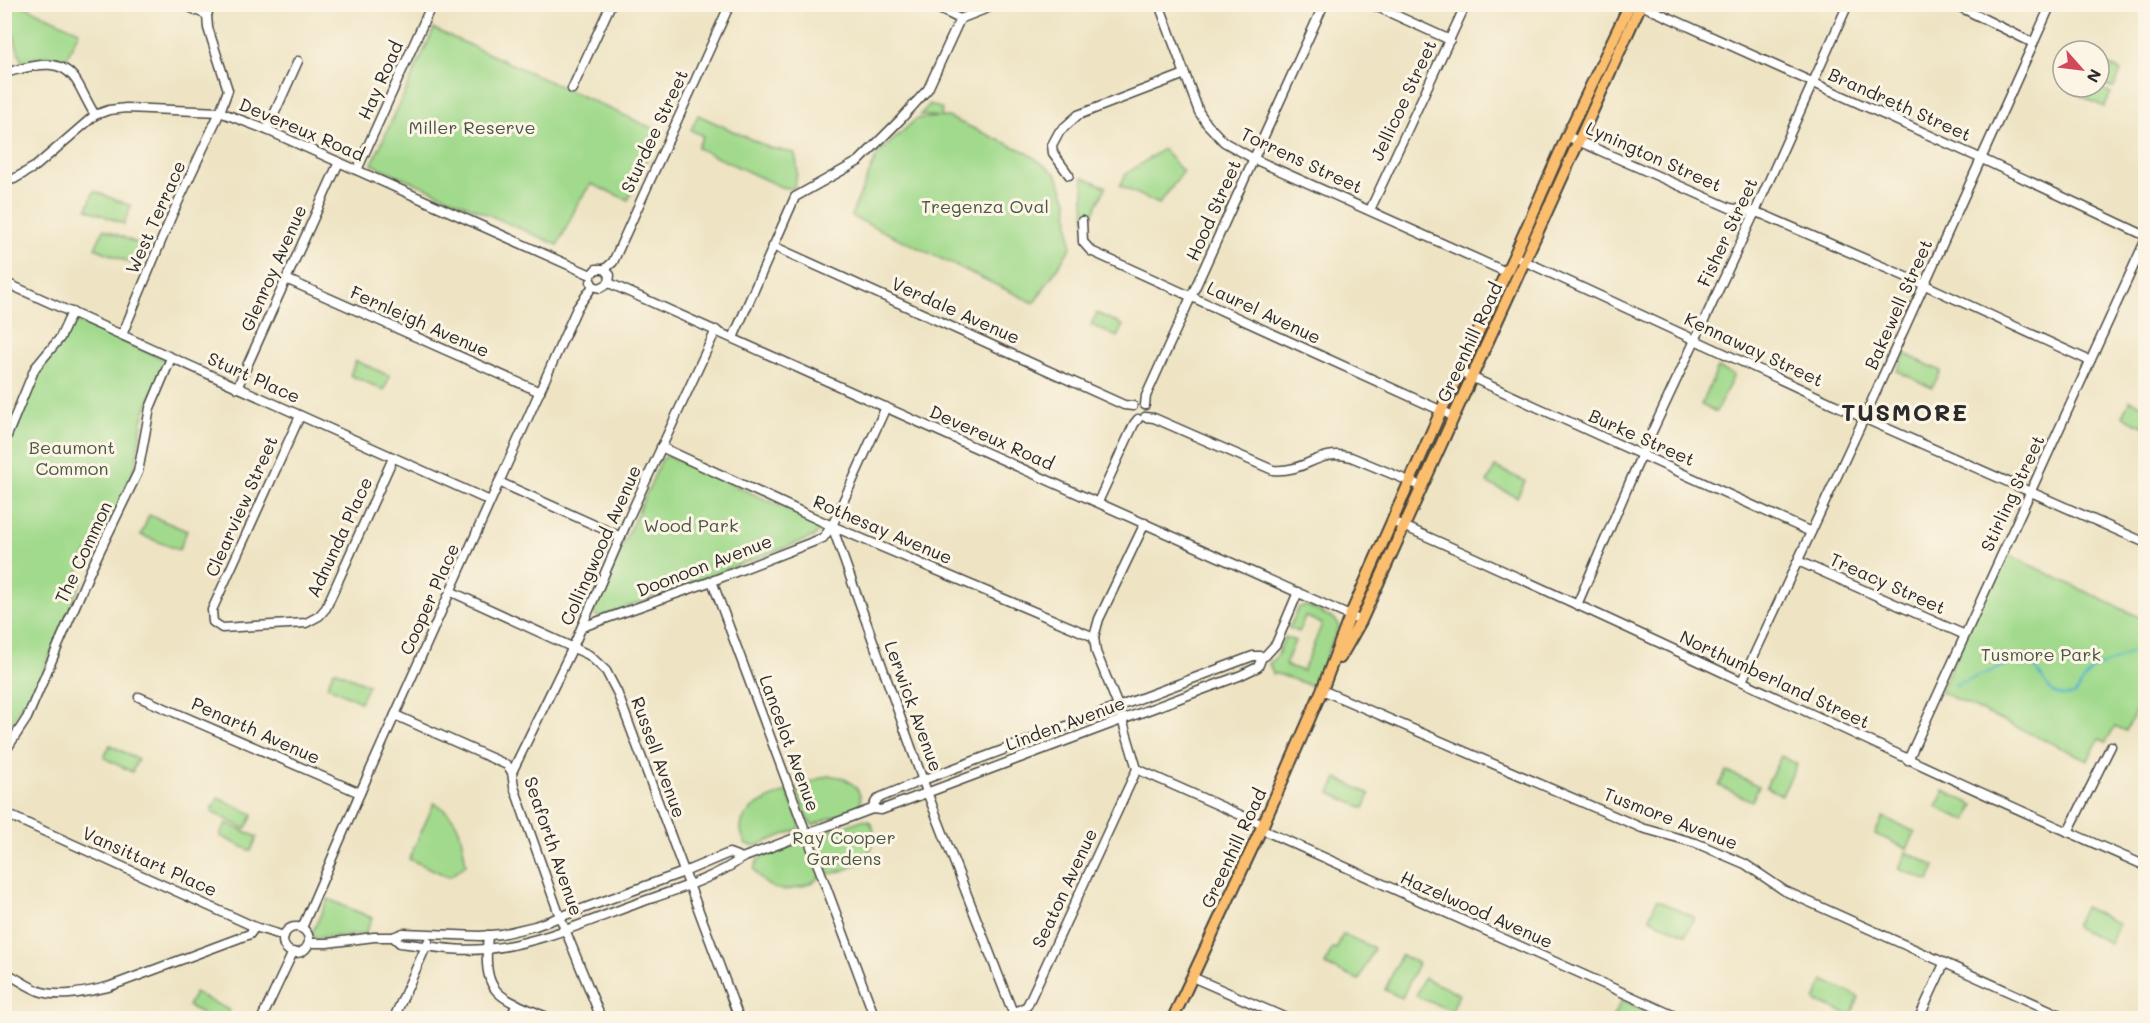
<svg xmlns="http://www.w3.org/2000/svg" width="2150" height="1023" viewBox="0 0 2150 1023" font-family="Mali,sans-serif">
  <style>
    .green { fill: #a2da8d; stroke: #66825c; stroke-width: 1.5 }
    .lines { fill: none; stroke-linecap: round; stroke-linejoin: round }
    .stream { stroke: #51b2d0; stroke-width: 2 }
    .minor-casing { stroke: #484742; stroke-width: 11 }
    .major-casing { stroke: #484742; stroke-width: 14 }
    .minor { stroke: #fff; stroke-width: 8 }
    .major { stroke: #fabe6e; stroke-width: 10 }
    .labels { text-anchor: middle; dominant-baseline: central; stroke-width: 6; stroke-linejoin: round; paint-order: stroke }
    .street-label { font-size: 18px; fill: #2b2b2b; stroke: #fcf5e5 }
    .park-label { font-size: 18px; fill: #495744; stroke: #fcf5e5 }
    .district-label { font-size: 24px; font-weight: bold; letter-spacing: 1.5px; fill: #2b2b2b; stroke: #fcf5e5 }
  </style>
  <rect width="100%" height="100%" fill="#fcf5e5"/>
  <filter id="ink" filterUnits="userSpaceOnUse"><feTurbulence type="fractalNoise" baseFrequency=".0167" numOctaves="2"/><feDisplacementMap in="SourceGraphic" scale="12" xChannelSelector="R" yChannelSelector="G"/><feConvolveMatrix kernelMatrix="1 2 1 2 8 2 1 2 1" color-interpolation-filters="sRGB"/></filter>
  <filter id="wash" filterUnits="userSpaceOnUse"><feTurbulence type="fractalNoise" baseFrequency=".008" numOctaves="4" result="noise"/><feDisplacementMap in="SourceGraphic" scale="24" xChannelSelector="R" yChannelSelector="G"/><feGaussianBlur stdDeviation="1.35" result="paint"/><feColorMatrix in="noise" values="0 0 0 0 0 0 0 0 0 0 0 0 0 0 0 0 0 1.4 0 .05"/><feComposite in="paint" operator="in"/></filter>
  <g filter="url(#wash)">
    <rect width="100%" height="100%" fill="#eee4c4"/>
    <g class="green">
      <path d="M4 5H22L79 31 65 61 47 56 21 61 12 30 5 26Z"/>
      <path d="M434 29 659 131 628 200 591 184 579 201 558 245 372 164Z"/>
      <path d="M2099 60 2121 71 2114 88 2099 82Z"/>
      <path d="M2072 87H2098L2111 93 2104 107 2071 91Z"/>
      <path d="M930 104 942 109 941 117H948L1026 152 1056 174 1067 200 1071 247 1034 303 851 216 877 155 916 119 938 117 920 115Z"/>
      <path d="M698 115 770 148 794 153C799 162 797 180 793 189L781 187 697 148 703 136 691 130Z"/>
      <path d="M1163 149 1183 172 1159 204 1120 186 1126 174Z"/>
      <path d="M1083 177 1106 187 1090 220 1085 218Z"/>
      <path d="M94 191 131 206 124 224 87 209Z"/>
      <path d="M104 229 141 245 133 264 95 248Z"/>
      <path d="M1097 313 1123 325 1117 337 1091 325Z"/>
      <path d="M76 321 168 361 146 408 142 422 136 463 130 484 93 554 87 552 77 575 83 578 28 706 22 703 11 725 15 729 5 744V457L39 370C47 358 57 350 64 337 68 330 69 325 76 321Z"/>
      <path d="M1905 354 1941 371 1932 388 1897 371Z"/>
      <path d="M356 361 390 376 384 390 350 375Z"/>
      <path d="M1718 368 1734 375 1716 412 1701 405Z"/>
      <path d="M2130 400 2145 407V427L2122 416Z"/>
      <path d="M668 456 816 522 820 530 813 537 598 618 593 611 662 459Z"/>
      <path d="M1495 467 1525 481 1517 497 1487 483Z"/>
      <path d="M149 515 187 531 179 550 141 535Z"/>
      <path d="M2003 552 2145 620V702L2141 700 2126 731 2115 726 2106 742 2099 739 2088 760 1940 692Z"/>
      <path d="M1307 606 1335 619 1339 627 1313 686 1277 674H1273L1269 664 1277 656 1285 637 1295 641 1285 665 1303 671 1322 624 1305 616 1299 632 1289 628 1299 607Z"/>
      <path d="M334 670 368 685 360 702 327 686Z"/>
      <path d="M110 745 138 759 132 772 104 758Z"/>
      <path d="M1781 756 1797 764 1782 795 1766 787Z"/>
      <path d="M1726 771 1759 786 1752 801 1719 786Z"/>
      <path d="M827 776C843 775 860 784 861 801L856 808 813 825 807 819 797 789 801 785Z"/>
      <path d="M1337 778 1370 794 1364 808 1330 793Z"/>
      <path d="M1944 791 1974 805 1967 821 1936 807Z"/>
      <path d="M785 792 788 793 800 825 799 829 755 846 746 844C728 814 763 801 785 792Z"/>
      <path d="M218 798 253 814 246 829 211 812Z"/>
      <path d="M434 803C462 818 461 836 466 865L449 877 409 859Z"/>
      <path d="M1883 817 1915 832 1907 849 1875 834Z"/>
      <path d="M862 820 869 821C874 827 875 833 874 840 871 861 848 871 829 874L816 844 817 837 821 834Z"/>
      <path d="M226 823 257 837 251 851 220 836Z"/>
      <path d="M802 842 807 844 819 876 818 879C793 893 769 897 754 869L758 859Z"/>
      <path d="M1906 852 1935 866 1929 881 1899 869Z"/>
      <path d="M328 899 372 918 365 934 316 938 311 935Z"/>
      <path d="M1657 900 1694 917 1686 935 1649 918Z"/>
      <path d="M2084 907 2119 924 2110 943 2075 927Z"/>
      <path d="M1343 934 1374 948 1359 980 1325 965 1332 948 1336 949Z"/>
      <path d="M1401 955 1418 963 1402 998 1385 990Z"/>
      <path d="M1424 978 1459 994 1452 1011 1416 996Z"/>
      <path d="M1823 980 1859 997 1851 1016 1815 1001Z"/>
      <path d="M195 993 229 1010 225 1018H212L188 1006Z"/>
      <path d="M1622 1000 1661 1018H1612Z"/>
    </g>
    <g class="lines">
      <path class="stream" d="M1955 685 2018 661C2023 662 2029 663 2033 666 2048 680 2045 700 2074 695L2092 669 2114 661 2137 648 2146 656"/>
    </g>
  </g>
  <g filter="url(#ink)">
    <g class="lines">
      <g class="minor-casing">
        <g id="minor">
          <path d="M182 4 207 15"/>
          <path d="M929 4 960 19 998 4"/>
          <path d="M1159 4 1199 112 1207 124 1224 142 1254 159 1506 272"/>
          <path d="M1371 4 1450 40"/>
          <path d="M1639 4 1982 159 2146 236"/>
          <path d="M1954 4 2033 43"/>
          <path d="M4 73C30 67 60 54 77 82 83 92 88 104 95 115"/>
          <path d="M572 89 611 4"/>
          <path d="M267 130 298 61"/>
          <path d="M1567 136 1730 208 1755 212 1764 215 1925 285 2090 361"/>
          <path d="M357 170 432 4"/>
          <path d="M1069 175 1053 153 1052 145 1059 132 1078 115 1185 74"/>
          <path d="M4 182 14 179 36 166 95 115 109 110 126 108 220 112 267 130 591 275"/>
          <path d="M1370 210 1466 4"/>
          <path d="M1082 221 1083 242 1091 251 1453 416"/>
          <path d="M773 246 1124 405 1133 406"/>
          <path d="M1520 259 1868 420 2146 543"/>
          <path d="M605 269 613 262 730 4"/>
          <path d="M591 275 596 269H605L610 275 609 283"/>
          <path d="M286 279 540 392"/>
          <path d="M4 282 490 501"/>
          <path d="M591 282 593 286 600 288 609 283"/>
          <path d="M609 283 1361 621"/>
          <path d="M122 335 172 215 220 112 228 90 208 28 207 15 211 4"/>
          <path d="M733 338 795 197 859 161 900 120 928 89 960 19"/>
          <path d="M1460 372 1811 532"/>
          <path d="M237 388 339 162"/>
          <path d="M1145 405 1146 396 1324 4"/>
          <path d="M300 416 212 610 213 622 222 628 306 623 319 616 326 608 393 458"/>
          <path d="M1145 417 1154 418 1273 470C1306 473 1318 448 1351 457L1421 486"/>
          <path d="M4 443 35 368 60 338 72 312"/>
          <path d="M661 447 832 526 1094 637"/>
          <path d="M499 482 621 537"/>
          <path d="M1098 502 1134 424 1138 419"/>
          <path d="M1392 521C1645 632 1892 756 2146 866"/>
          <path d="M1145 523 1099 619 1094 637 1096 652 1118 706 1137 769 1263 825"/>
          <path d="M832 526 927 792 1015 1018"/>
          <path d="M1798 561 1965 635"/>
          <path d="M712 581 875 1018"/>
          <path d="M452 592 589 655 606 671 617 692 739 1018"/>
          <path d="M1577 605 1644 449 1755 212 1848 4"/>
          <path d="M582 627 712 581 823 538 832 526 886 407"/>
          <path d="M1742 681 1864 418 2051 4"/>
          <path d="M1322 690 1642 828 1696 843 1745 864 1785 891 2067 1018"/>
          <path d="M139 697 360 793"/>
          <path d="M395 715 507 765 512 772 514 787 560 917 601 1018"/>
          <path d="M4 753 27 718 91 569 138 472 150 408 171 358"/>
          <path d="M1908 760 2146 239"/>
          <path d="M512 772 573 647 630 515 716 330"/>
          <path d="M872 809 876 801 881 797 923 780 1253 656H1265L1276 644 1298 592"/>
          <path d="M4 813 255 927 284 936"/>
          <path d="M1261 829 1679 1018"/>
          <path d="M2068 832 2111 746"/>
          <circle cx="296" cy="940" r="13"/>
          <path d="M302 928 360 793 577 308 593 286"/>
          <path d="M488 935C482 997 498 996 549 1018"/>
          <path d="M393 937 400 943C428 946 458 952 486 949 538 944 589 921 638 903 670 892 716 878 742 858L872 809 881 810 889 807 1239 676 1258 667 1262 657"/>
          <path d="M309 943H327L374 937H393L403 933 480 936 501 934 535 926 684 872 729 853 742 858"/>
          <path d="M4 972C17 978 29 988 42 992 62 998 89 991 108 987L250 934 255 927"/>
          <path d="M1192 977 1286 1018"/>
          <path d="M1013 1013 1027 1006 1137 769"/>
          <path d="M262 1018 293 952"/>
          <path d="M394 1018 428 942"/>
          <path d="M510 1018 517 1004"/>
          <path d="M1919 1018 1944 964"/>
        </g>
      </g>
      <g class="major-casing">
        <g id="major">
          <path d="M1340 658 1361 621 1641 4"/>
          <path d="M1173 1018 1263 825 1322 690 1350 616 1441 411 1514 256 1567 136 1630 4"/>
        </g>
      </g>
      <use href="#minor" class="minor"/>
      <use href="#major" class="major"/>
    </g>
  </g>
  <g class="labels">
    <g class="street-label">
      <text transform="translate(380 80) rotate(-66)">Hay Road</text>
      <text transform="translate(1403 100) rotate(-65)">Jellicoe Street</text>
      <text transform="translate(1900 104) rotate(24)">Brandreth Street</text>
      <text transform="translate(302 129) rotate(23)">Devereux Road</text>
      <text transform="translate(654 131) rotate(-65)">Sturdee Street</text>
      <text transform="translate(1654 156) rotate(24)">Lynington Street</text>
      <text transform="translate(1302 160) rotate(25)">Torrens Street</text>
      <text transform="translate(1213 210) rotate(-66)">Hood Street</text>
      <text transform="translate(155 217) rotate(-66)">West Terrace</text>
      <text transform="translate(1727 232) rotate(-65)">Fisher Street</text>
      <text transform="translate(273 268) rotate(-66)">Glenroy Avenue</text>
      <text transform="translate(1898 304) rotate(-66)">Bakewell Street</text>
      <text transform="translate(956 310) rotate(24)">Verdale Avenue</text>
      <text transform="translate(1264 312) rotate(25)">Laurel Avenue</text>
      <text transform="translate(420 321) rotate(24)">Fernleigh Avenue</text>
      <text transform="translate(1469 342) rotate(-65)">Greenhill Road</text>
      <text transform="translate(1754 349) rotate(25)">Kennaway Street</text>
      <text transform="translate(254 377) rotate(24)">Sturt Place</text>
      <text transform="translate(992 437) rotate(24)">Devereux Road</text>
      <text transform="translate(1642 437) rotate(24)">Burke Street</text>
      <text transform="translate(2012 493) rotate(-65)">Stirling Street</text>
      <text transform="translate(241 506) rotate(-66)">Clearview Street</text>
      <text transform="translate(883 529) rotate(23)">Rothesay Avenue</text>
      <text transform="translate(339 537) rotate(-65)">Adnunda Place</text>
      <text transform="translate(600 545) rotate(-66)">Collingwood Avenue</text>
      <text transform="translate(83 552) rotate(-65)">The Common</text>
      <text transform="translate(704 565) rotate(-21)">Doonoon Avenue</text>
      <text transform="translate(1888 583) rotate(24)">Treacy Street</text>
      <text transform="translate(429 599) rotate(-66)">Cooper Place</text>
      <text transform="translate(1775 679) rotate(25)">Northumberland Street</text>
      <text transform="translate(914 706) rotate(70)">Lerwick Avenue</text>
      <text transform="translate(1065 723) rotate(-20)">Linden Avenue</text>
      <text transform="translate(256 730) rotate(24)">Penarth Avenue</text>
      <text transform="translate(790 743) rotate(70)">Lancelot Avenue</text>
      <text transform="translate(659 757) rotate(70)">Russell Avenue</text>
      <text transform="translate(1671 818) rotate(21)">Tusmore Avenue</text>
      <text transform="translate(554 846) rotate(71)">Seaforth Avenue</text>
      <text transform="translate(1233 848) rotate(-65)">Greenhill Road</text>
      <text transform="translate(150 861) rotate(24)">Vansittart Place</text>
      <text transform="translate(1064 888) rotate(-65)">Seaton Avenue</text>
      <text transform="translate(1477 909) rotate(24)">Hazelwood Avenue</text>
    </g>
    <g class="park-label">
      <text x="472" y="127">Miller Reserve</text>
      <text x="985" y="206">Tregenza Oval</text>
      <text x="72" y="447">Beaumont<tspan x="72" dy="21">Common</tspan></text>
      <text x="691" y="525">Wood Park</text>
      <text x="2041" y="654">Tusmore Park</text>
      <text x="844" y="837">Ray Cooper<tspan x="844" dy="21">Gardens</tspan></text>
    </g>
    <g class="district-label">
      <text x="1905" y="411">TUSMORE</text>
    </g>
  </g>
  <rect width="2150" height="1023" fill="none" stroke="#fcf5e5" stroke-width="24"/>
  <g transform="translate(2081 69) rotate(118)"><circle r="28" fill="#fcf5e5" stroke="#a8a49b" stroke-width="1.5"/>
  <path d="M0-4.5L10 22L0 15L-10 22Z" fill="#d1495b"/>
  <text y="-9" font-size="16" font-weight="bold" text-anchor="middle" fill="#2b2b2b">N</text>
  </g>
</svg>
